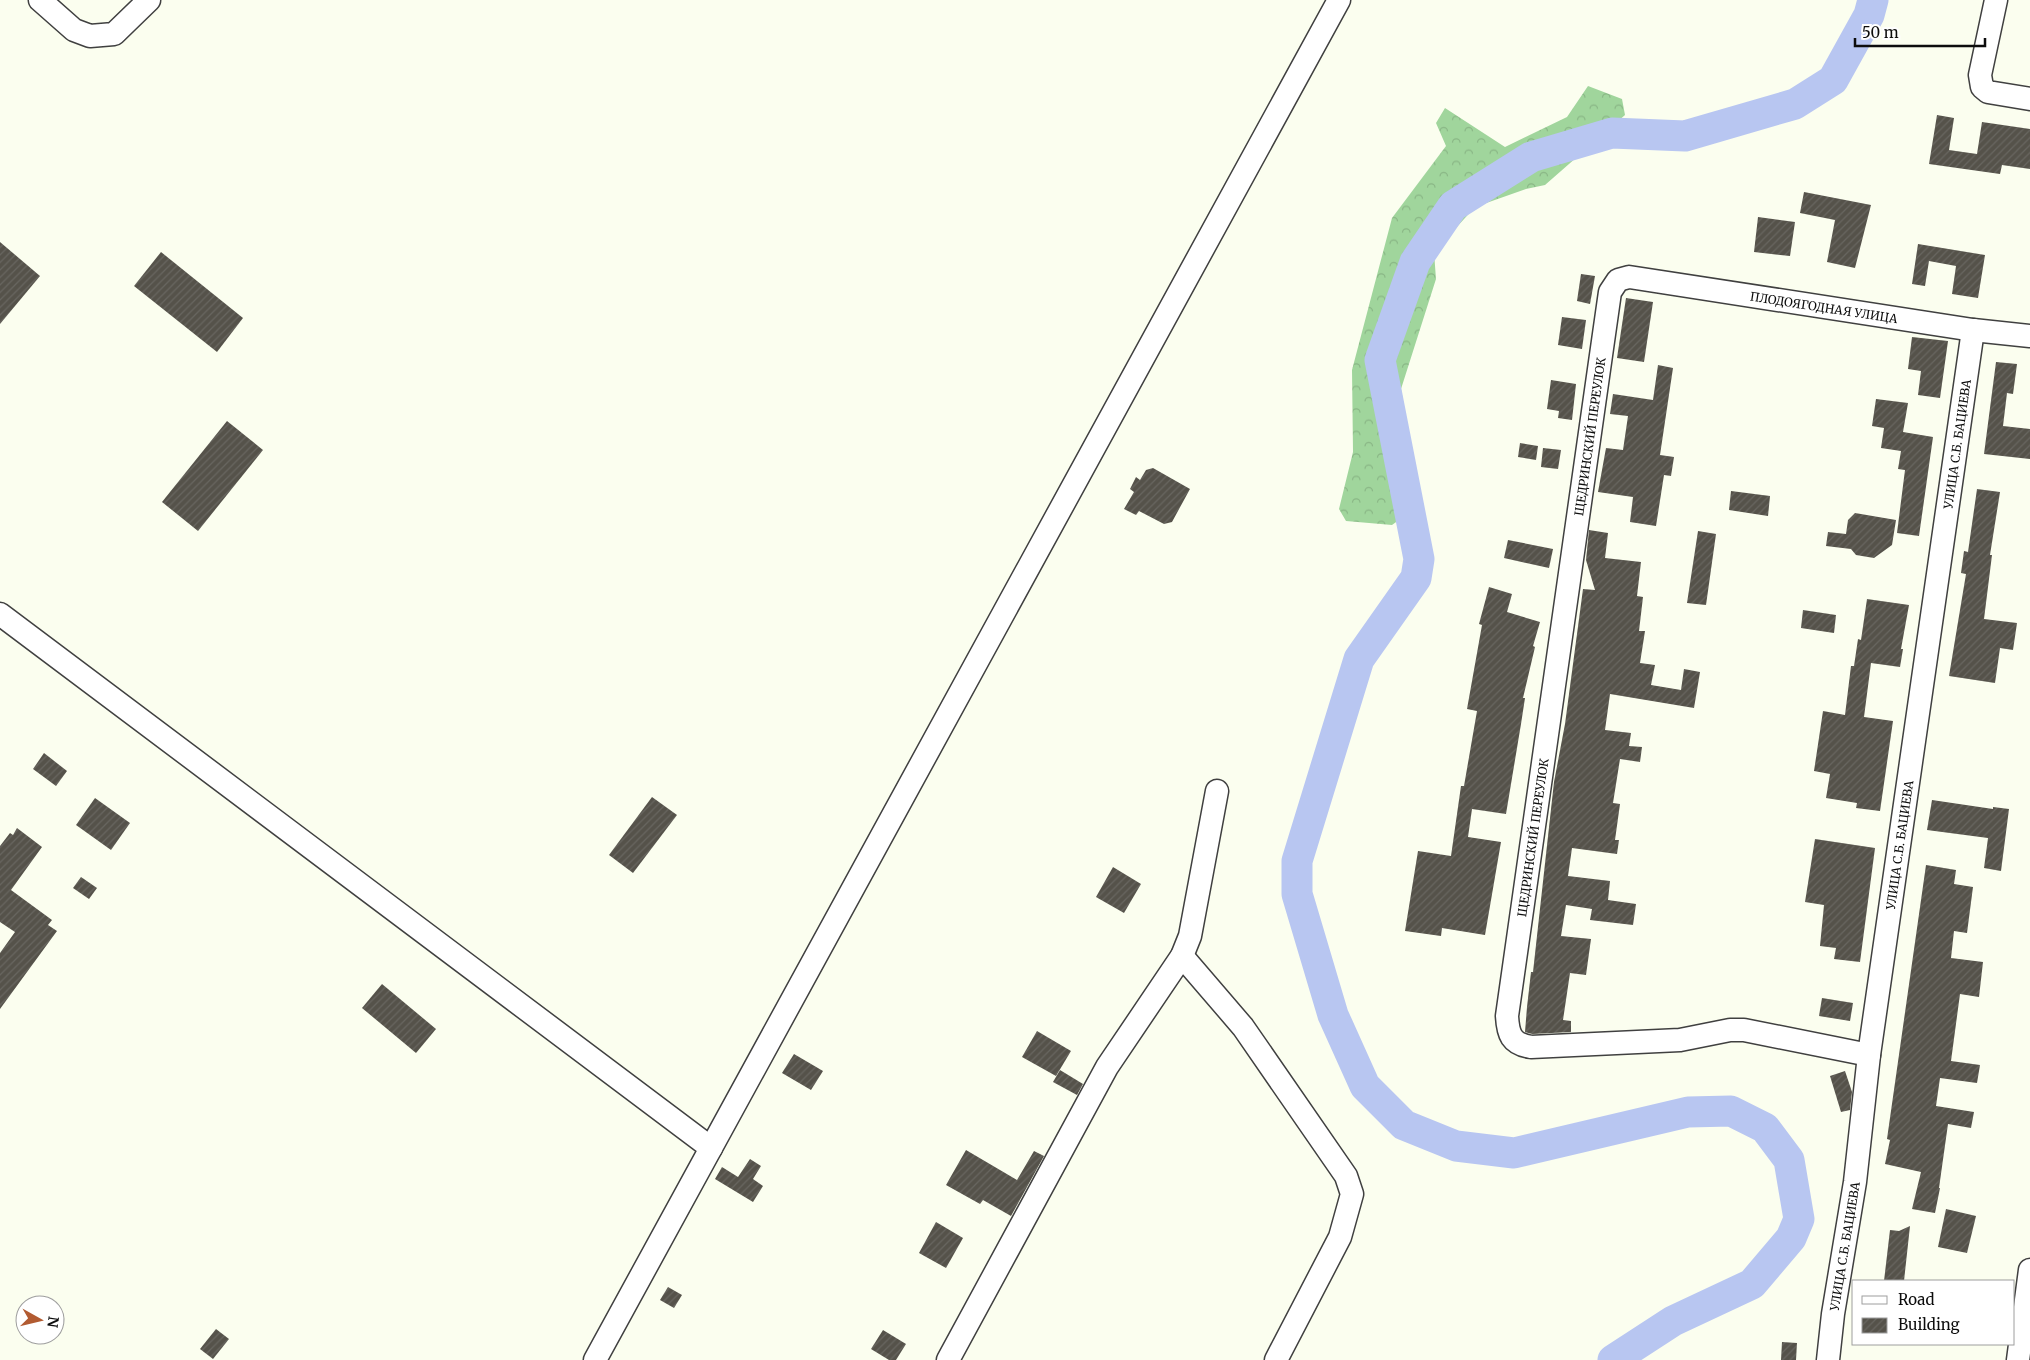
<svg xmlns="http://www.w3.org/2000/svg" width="2030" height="1360" viewBox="0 0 2030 1360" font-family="Merriweather,serif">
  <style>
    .forest { fill: url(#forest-crowns) }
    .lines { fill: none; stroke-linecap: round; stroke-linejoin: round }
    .river { stroke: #b8c6f1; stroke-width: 31 }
    .building { fill: url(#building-hatch) }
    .minor-casing { stroke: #404040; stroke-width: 25 }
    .minor { stroke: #fff; stroke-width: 22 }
    .labels { text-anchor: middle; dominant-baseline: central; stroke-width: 5; stroke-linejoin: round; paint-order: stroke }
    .street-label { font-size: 12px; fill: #0d0d0d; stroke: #fff }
  </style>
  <defs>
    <pattern id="forest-crowns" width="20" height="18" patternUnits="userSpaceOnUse" patternTransform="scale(1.25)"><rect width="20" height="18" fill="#a0d59c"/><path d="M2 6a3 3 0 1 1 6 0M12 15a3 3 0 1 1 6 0" fill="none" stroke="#89b685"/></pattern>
    <pattern id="building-hatch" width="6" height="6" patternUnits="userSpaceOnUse" patternTransform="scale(1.25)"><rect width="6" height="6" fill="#55524a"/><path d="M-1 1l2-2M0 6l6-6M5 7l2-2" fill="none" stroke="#686660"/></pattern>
  </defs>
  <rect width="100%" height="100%" fill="#fbfeef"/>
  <path class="forest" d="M1588 86 1622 99 1625 115 1545 185 1526 189 1475 207 1434 252 1436 279 1401 389 1421 504 1392 525 1346 521 1339 509 1353 452 1352 370 1392 218 1446 146 1436 123 1445 108 1505 147 1567 117Z"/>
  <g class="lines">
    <path class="river" d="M1613 1360 1673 1321 1752 1284 1791 1238 1799 1219 1789 1160 1765 1128 1731 1111 1688 1112 1514 1153 1456 1146 1404 1125 1365 1086 1333 1015 1297 894V861L1359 659 1416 578 1419 559 1380 360 1415 262 1453 206 1531 157 1612 133 1685 136 1795 104 1833 80 1869 15 1873 0"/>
  </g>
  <g class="building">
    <path d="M1937 115 1954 118 1949 150 1977 154 1982 122 2030 129V169L2002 165 2000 174 1929 164Z"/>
    <path d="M1804 192 1871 205 1855 268 1827 262 1835 220 1800 213Z"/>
    <path d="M1758 217 1795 222 1790 256 1754 252Z"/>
    <path d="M0 242 40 276 0 324Z"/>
    <path d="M1918 244 1985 255 1978 298 1952 294 1956 266 1929 261 1925 286 1912 284Z"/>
    <path d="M161 252 243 318 217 352 134 286Z"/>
    <path d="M1581 274 1595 276 1590 304 1577 301Z"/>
    <path d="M1626 298 1653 302 1644 362 1617 358Z"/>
    <path d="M1562 317 1586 320 1582 349 1558 345Z"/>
    <path d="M1912 337 1948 341 1940 398 1918 395 1921 371 1908 369Z"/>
    <path d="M1996 362 2017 364 2013 394 2007 393 2003 426 2030 429V459L1984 454Z"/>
    <path d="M1658 365 1673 368 1660 455 1674 457 1671 476 1664 475 1656 526 1630 522 1633 497 1598 492 1606 448 1623 450 1628 416 1610 414 1613 394 1653 400Z"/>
    <path d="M1551 380 1576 384 1572 420 1558 418 1559 411 1547 409Z"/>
    <path d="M1876 399 1908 403 1903 432 1933 437 1919 536 1897 533 1905 470 1898 469 1901 451 1881 448 1884 428 1872 426Z"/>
    <path d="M227 421 263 450 198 531 162 502Z"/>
    <path d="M1520 443 1538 446 1536 460 1518 457Z"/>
    <path d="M1543 448 1561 450 1558 469 1541 467Z"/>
    <path d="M1153 468 1190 489 1172 522 1164 524 1139 511 1136 515 1124 509 1134 492 1130 489 1136 477 1140 480 1146 470Z"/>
    <path d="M1977 489 2000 492 1990 555H1992L1984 619 2017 623 2013 650 2000 648 1995 683 1949 676 1966 574 1961 573 1964 551 1968 552Z"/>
    <path d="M1731 491 1770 496 1768 516 1729 510Z"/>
    <path d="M1855 513 1896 520 1892 545 1874 558 1856 555 1851 549 1826 546 1828 532 1846 534 1848 520Z"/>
    <path d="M1589 530 1608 533 1605 558 1641 562 1637 596 1643 597 1639 631H1645L1640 663 1655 665 1651 685 1681 690 1684 669 1700 672 1694 708 1610 694 1605 730 1631 733 1629 746 1642 747 1640 762 1620 759 1613 803 1620 804 1615 840H1619L1617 854 1572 848 1568 876 1610 881 1608 900 1636 904 1633 925 1590 920 1592 909 1566 905 1561 936 1591 939 1586 975 1570 973 1563 1020 1571 1021V1032L1532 1034 1525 1032 1527 1007 1531 972H1533L1554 782 1565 724 1583 589 1595 590 1586 560Z"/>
    <path d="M1698 531 1716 534 1706 605 1687 603Z"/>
    <path d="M1508 540 1553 549 1549 568 1504 558Z"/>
    <path d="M1489 587 1512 594 1507 612 1540 622 1533 646 1535 647 1523 698H1525L1521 724 1506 814 1472 809 1468 837 1501 842 1485 935 1442 928 1441 936 1405 931 1418 851 1451 856 1461 786H1464L1477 711 1467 709 1482 625 1479 624Z"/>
    <path d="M1867 599 1909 605 1901 649H1903L1900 667 1871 663 1864 717 1893 721 1880 811 1856 808 1857 803 1826 798 1830 774 1814 771 1823 711 1845 715 1851 666H1854L1858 639 1861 640Z"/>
    <path d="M1803 610 1836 615 1834 633 1801 628Z"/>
    <path d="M44 753 67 771 56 786 33 769Z"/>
    <path d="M652 797 677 815 633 873 609 855Z"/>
    <path d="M95 798 130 823 111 850 76 825Z"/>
    <path d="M1932 800 1993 809V807L2009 809 2001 871 1984 868 1988 838 1927 830Z"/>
    <path d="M17 828 42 847 11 890 52 920 48 925 57 931 0 1009V953L15 932 0 922V846L10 833 13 835Z"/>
    <path d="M1815 839 1875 848 1860 962 1834 959 1836 948 1820 946 1824 905 1805 902Z"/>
    <path d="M1926 865 1956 870 1954 884 1973 887 1967 933 1954 931 1951 958 1983 962 1979 997 1960 994 1951 1061 1980 1065 1977 1083 1940 1078 1936 1106 1974 1112 1971 1128 1948 1124 1939 1188H1940L1935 1213 1912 1209 1921 1172 1885 1164 1890 1140 1887 1139Z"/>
    <path d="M1113 867 1141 884 1124 913 1096 897Z"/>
    <path d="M81 877 97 888 89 899 73 888Z"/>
    <path d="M382 984 436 1029 416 1053 362 1008Z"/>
    <path d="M1822 998 1853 1003 1850 1021 1819 1016Z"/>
    <path d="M1037 1031 1071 1051 1056 1076 1022 1057Z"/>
    <path d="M794 1054 823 1071 811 1090 782 1073Z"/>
    <path d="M1060 1070 1083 1084 1077 1095 1053 1082Z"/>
    <path d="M1845 1071 1852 1092 1850 1110 1841 1112 1830 1076Z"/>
    <path d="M966 1150 1017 1180 1034 1151 1044 1156 1011 1216 983 1200 980 1204 946 1185Z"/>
    <path d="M750 1159 761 1166 753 1179 763 1186 753 1202 715 1179 722 1167 738 1177Z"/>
    <path d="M1946 1209 1976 1216 1967 1253 1938 1247Z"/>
    <path d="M936 1222 963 1238 946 1268 919 1253Z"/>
    <path d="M1910 1226 1904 1281H1884L1890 1230 1899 1231Z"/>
    <path d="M668 1287 682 1295 674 1308 660 1300Z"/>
    <path d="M216 1329 229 1339 213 1359 200 1349Z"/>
    <path d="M883 1330 906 1344 896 1360H889L871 1349Z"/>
    <path d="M1782 1342 1797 1343 1796 1360H1781Z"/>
  </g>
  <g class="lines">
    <g class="minor-casing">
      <g id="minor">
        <path d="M40 0 74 30 90 36 114 34 149 0"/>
        <path d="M1996 0 1980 75 1982 87 1988 92 2030 99"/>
        <path d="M0 614 711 1148"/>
        <path d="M1182 956 1243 1027 1346 1176 1352 1194 1340 1237 1276 1360"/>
        <path id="s1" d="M1869 1055 1744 1030H1730L1680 1040 1531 1047C1511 1044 1508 1034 1507 1016L1610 292 1618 280 1629 277 1973 330 2030 336"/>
        <path d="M595 1360 1339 0"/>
        <path d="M948 1360 1107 1067 1182 956 1190 936 1217 791"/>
        <path id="s2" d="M1828 1360 1833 1314 1855 1182 1869 1055 1973 330"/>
        <path d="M2018 1360 2030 1270"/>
      </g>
    </g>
    <use href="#minor" class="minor"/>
  </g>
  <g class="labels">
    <g class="street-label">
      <text stroke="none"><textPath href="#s1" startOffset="1340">ПЛОДОЯГОДНАЯ УЛИЦА</textPath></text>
      <text stroke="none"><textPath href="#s1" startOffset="971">ЩЕДРИНСКИЙ ПЕРЕУЛОК</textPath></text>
      <text stroke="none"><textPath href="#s2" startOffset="925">УЛИЦА С.Б. БАЦИЕВА</textPath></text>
      <text stroke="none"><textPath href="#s1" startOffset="566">ЩЕДРИНСКИЙ ПЕРЕУЛОК</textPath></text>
      <text stroke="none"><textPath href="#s2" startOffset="520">УЛИЦА С.Б. БАЦИЕВА</textPath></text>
      <text stroke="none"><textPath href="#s2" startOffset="115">УЛИЦА С.Б. БАЦИЕВА</textPath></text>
    </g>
  </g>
  <rect x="1852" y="1280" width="162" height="65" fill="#ffffff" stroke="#9e9e9e"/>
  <rect x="1862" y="1296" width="25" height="8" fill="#ffffff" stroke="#9e9e9e"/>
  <text x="1898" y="1305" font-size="15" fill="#0d0d0d">Road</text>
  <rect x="1862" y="1318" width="25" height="15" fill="url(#building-hatch)" stroke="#9e9e9e"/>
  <text x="1898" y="1330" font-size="15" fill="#0d0d0d">Building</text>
  <g transform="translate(40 1320) rotate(98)"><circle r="24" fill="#ffffff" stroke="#9e9e9e"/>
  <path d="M0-4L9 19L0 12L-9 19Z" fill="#b25b31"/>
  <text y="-8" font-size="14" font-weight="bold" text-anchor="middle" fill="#0d0d0d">N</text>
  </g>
  <path d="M1855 38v8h130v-8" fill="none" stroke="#0d0d0d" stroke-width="2.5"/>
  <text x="1862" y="38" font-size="15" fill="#0d0d0d" stroke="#ffffff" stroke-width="4" paint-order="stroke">50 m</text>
</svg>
